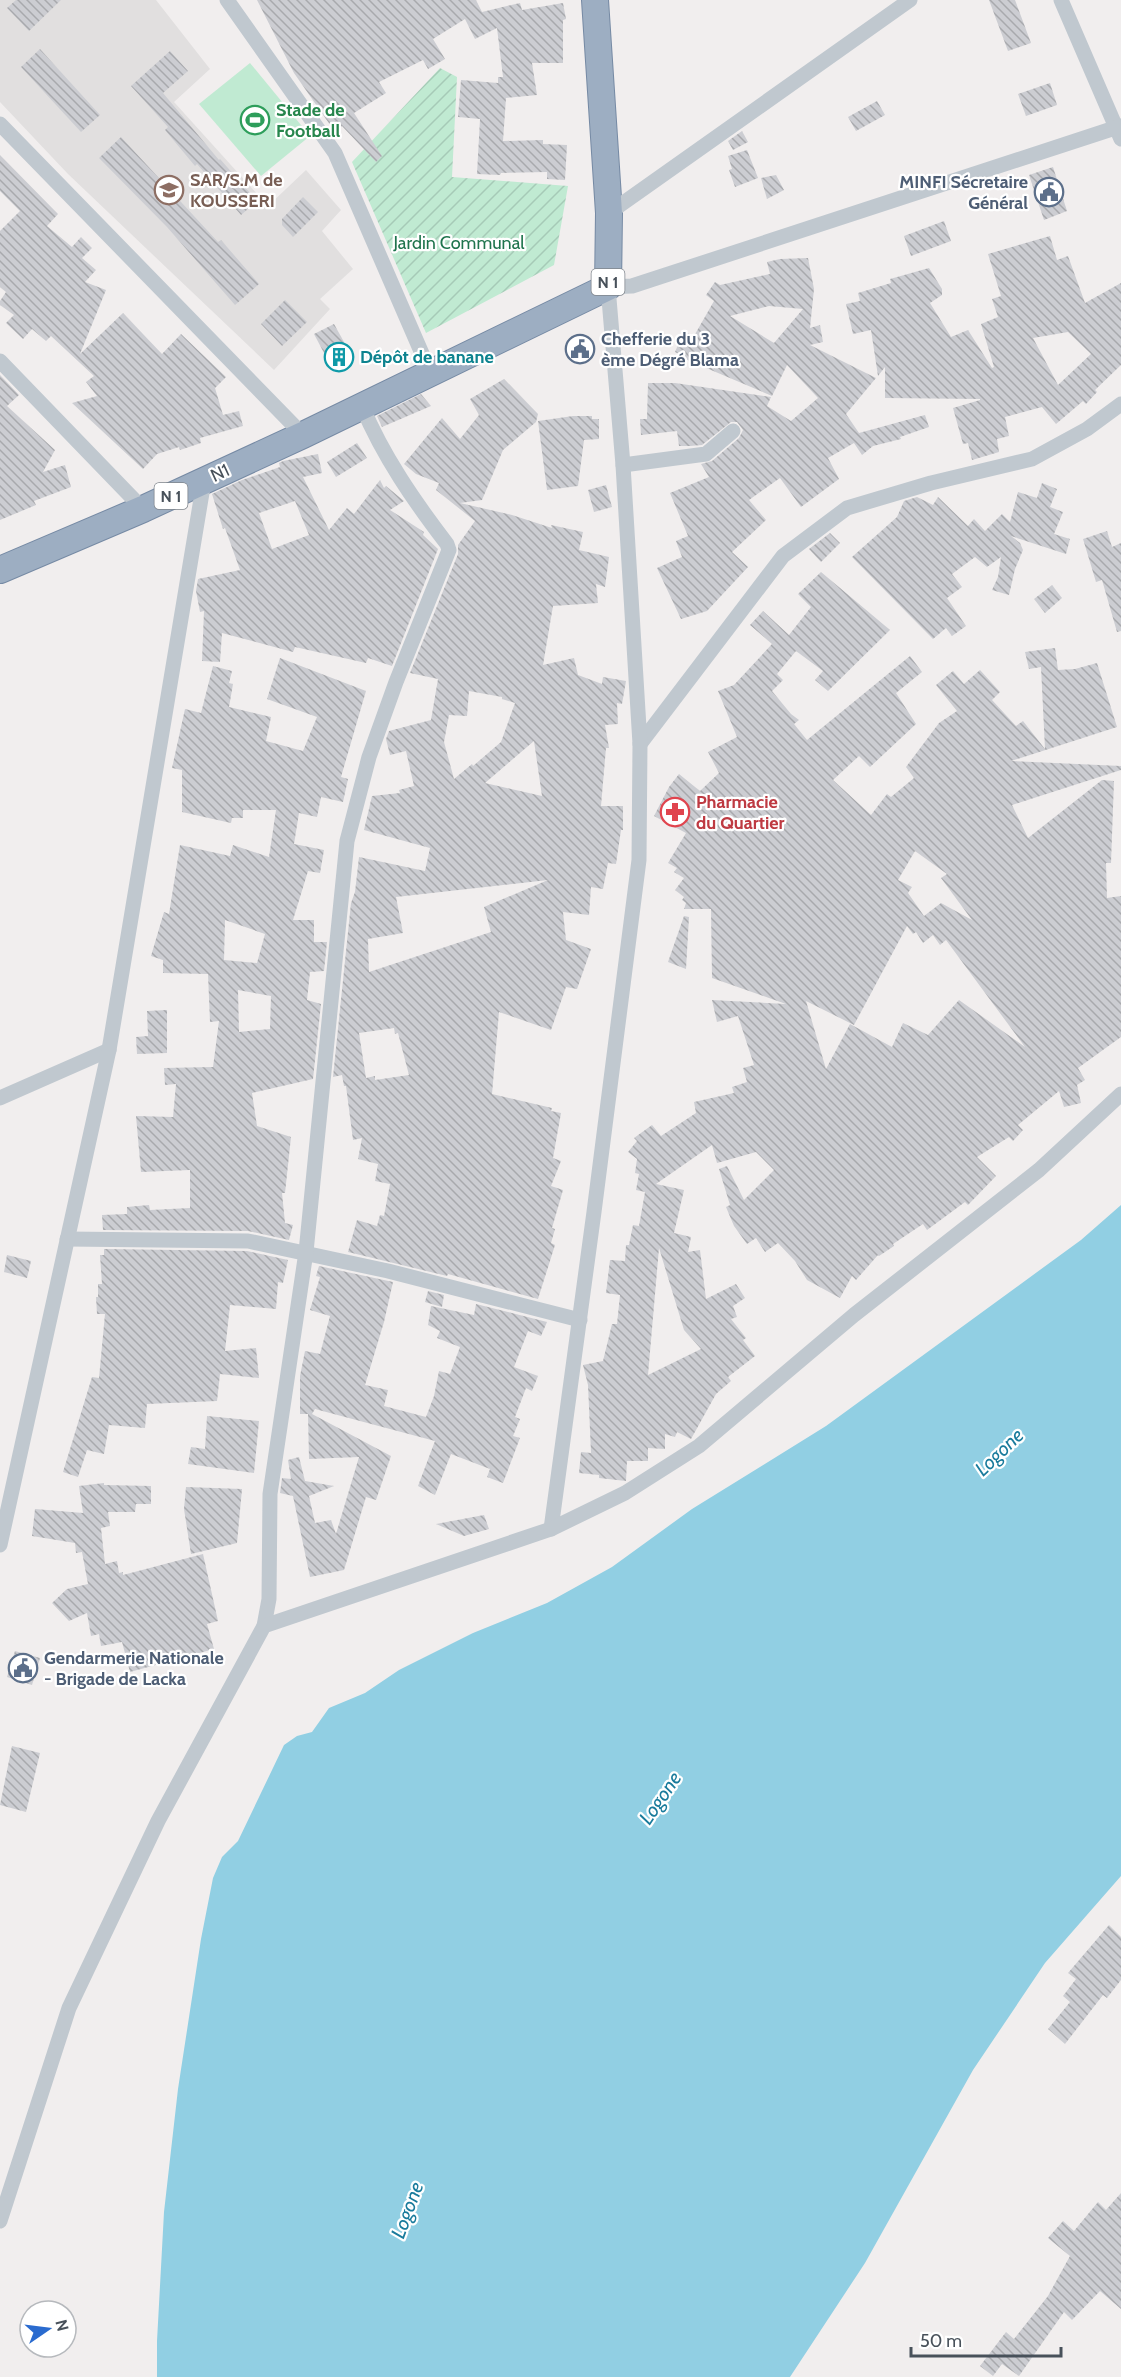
<svg xmlns="http://www.w3.org/2000/svg" width="1121" height="2377" viewBox="0 0 1121 2377" font-family="Cabin,sans-serif">
  <style>
    .education { fill: #e1dfdf }
    .grass { fill: #c0ead2 }
    .garden { fill: url(#garden-furrows) }
    .water { fill: #91cfe3 }
    .building { fill: url(#building-back-hatch); fill-rule: evenodd }
    .lines { fill: none; stroke-linecap: round; stroke-linejoin: round }
    .trunk-casing { stroke: #768aa4; stroke-width: 28 }
    .minor { stroke: #c0c8cf; stroke-width: 15 }
    .trunk { stroke: #9daec2; stroke-width: 26 }
    .labels { text-anchor: middle; dominant-baseline: central; stroke-width: 4.5; stroke-linejoin: round; paint-order: stroke }
    .shield { fill: #fff; stroke: #7f858c; stroke-width: 1.5 }
    .shield-label { font-size: 16px; font-weight: bold; fill: #48515a }
    .leisure-label { font-size: 18px; font-weight: bold; fill: #27864d; stroke: #fff; text-anchor: start }
    .education-label { font-size: 18px; font-weight: bold; fill: #785e54; stroke: #fff; text-anchor: start }
    .service-label { font-size: 18px; font-weight: bold; fill: #4e5e75; stroke: #fff; text-anchor: start }
    .park-label { font-size: 18px; fill: #1f744d; stroke: #fff }
    .culture-label { font-size: 18px; font-weight: bold; fill: #0d838f; stroke: #fff; text-anchor: start }
    .street-label { font-size: 18px; fill: #48515a; stroke: #fff }
    .health-label { font-size: 18px; font-weight: bold; fill: #be3a42; stroke: #fff; text-anchor: start }
    .water-label { font-size: 20px; font-style: italic; fill: #197b9c; stroke: #fff }
  </style>
  <defs>
    <pattern id="garden-furrows" width="10" height="10" patternUnits="userSpaceOnUse" patternTransform="scale(1.5)"><rect width="10" height="10" fill="#c0ead2"/><path d="M-1 1l2-2M0 10L10 0M9 11l2-2" fill="none" stroke="#a6cab7"/></pattern>
    <pattern id="building-back-hatch" width="6" height="6" patternUnits="userSpaceOnUse" patternTransform="scale(1.5)"><rect width="6" height="6" fill="#cccdd2"/><path d="M-1 5l2 2M0 0l6 6M5-1l2 2" fill="none" stroke="#a8a9ad"/></pattern>
  </defs>
  <rect width="100%" height="100%" fill="#f1eeee"/>
  <path class="education" d="M0 0H156L210 69 174 102 268 206 306 170 341 210 322 231 353 269 320 299 330 309 274 370 68 174 0 102Z"/>
  <path class="grass" d="M250 63 310 136 261 176 199 104Z"/>
  <path class="garden" d="M440 68 457 77 452 177 568 186 554 265 426 333 352 162Z"/>
  <path class="water" d="M1121 1205V1876L1045 1963 973 2070 865 2263 790 2377H157V2341L164 2212 178 2089 201 1939 213 1878 222 1857 238 1841 284 1745 297 1736 312 1732 329 1708 365 1693 399 1670 473 1633 547 1603 612 1567 692 1509 826 1426 1081 1240Z"/>
  <g class="building">
    <path d="M16 0H61L29 31 7 8Z"/>
    <path d="M257 0H476L482 12 520 3 522 10 563 3 566 19 563 20V63H532L537 95 506 98 503 141 543 140V144L567 145 565 180 547 179V172L501 173 500 175 477 174 480 119 458 117 461 80 498 83V77H503L497 28 475 39 465 19 433 39 445 59 428 69 423 60 379 82 386 93 354 113 382 156 376 162 342 126 335 132 294 73Z"/>
    <path d="M989 0H1015L1031 43 1008 51Z"/>
    <path d="M40 49 100 115 81 132 21 67Z"/>
    <path d="M170 51 188 71 163 93 219 160 220 159 257 201 241 215 197 164 195 166 165 130 168 127 131 86Z"/>
    <path d="M1050 83 1057 105 1026 116 1018 94Z"/>
    <path d="M877 101 885 115 856 131 848 117Z"/>
    <path d="M742 131 748 142 733 150 728 141Z"/>
    <path d="M121 137 218 242 221 240 259 284 235 305 167 227 99 158Z"/>
    <path d="M747 150 758 178 735 187 729 170 732 169 728 156Z"/>
    <path d="M0 155 58 214 47 226 72 247 81 237 92 248 82 258 96 270 85 282 106 290 80 354 123 313 162 354 181 334 226 377 215 388 223 415 239 411 243 426 200 438 201 443 180 450 179 447 157 454 143 469 72 403 97 396 86 382 94 376 51 336 46 341 32 329 23 339 6 323 14 315 0 305V301L6 292 0 287V231L20 211 0 191Z"/>
    <path d="M1053 167 1067 211 1044 220 1029 175Z"/>
    <path d="M776 175 784 190 767 199 761 178Z"/>
    <path d="M303 197 318 212 293 237 282 225V219Z"/>
    <path d="M944 221 951 241 911 256 904 236Z"/>
    <path d="M1050 236 1057 260 1068 256 1085 303 1121 283V365L1095 390 1097 392 1086 404 1083 401 1056 424 1042 407 1005 417 1009 436 997 439 999 452 972 460 968 443 963 444 953 408 980 400V399L885 398V367L878 376 871 330 853 334 846 304 860 301 858 293 891 283 890 279 929 268 942 289V295L930 303 951 337 968 330 992 368 994 367 981 324 998 317 992 299 1001 296 988 254ZM1068 332 1091 354 1058 385 1033 338Z"/>
    <path d="M808 258 814 289 810 328 820 325 823 342 810 345 876 378 846 414 859 433 925 415 929 427 900 437 901 439 873 446 862 455 854 443 828 458 839 479 801 507 780 478 749 500 766 520 732 552 748 567 707 611 681 619 657 568 682 557 676 541 688 536 670 493 709 477 701 464 712 461 739 438 743 430 737 422H731L702 445 690 446H679L677 431 641 435 640 419H647L648 383H675L771 397 767 406 791 421 818 398 787 365 772 396 678 356 679 354 675 352 684 331 694 336 714 301 706 295 715 282 720 285 770 274 767 262 780 259ZM769 306 803 309 774 343 730 316Z"/>
    <path d="M285 300 307 322 282 346 261 324Z"/>
    <path d="M334 324 354 360 333 370 314 334Z"/>
    <path d="M0 375 19 395 7 406 55 450 43 472 65 465 71 487 34 501 36 505 0 520Z"/>
    <path d="M504 379 538 414 536 422 503 450 482 500 460 503 512 515 552 528 551 525 583 532 579 550 609 557 605 587 596 584 598 603 553 606 543 665 574 658 578 675 602 684 603 677 626 681 622 704 617 703 618 724 605 725 609 748H606L601 806H623V830H621L616 864 608 863 603 889 591 887 589 915 563 912 566 940 591 949 577 989 566 987 551 1030 499 1012 492 1094 552 1108 551 1111 561 1113 553 1158 561 1161 551 1186 563 1190 552 1228 555 1229 551 1243 555 1245 538 1299 448 1274 447 1276 348 1252 357 1220 377 1226 380 1215 384 1216 390 1184 375 1181 378 1164 358 1159 362 1138 353 1140 346 1086H344L342 1075 333 1077 351 903 355 892 359 857 425 871 430 848 364 830 372 796 400 793 399 790 414 786 406 751 390 755 386 739 389 731 431 720 438 679 410 673 458 554V545L475 521 436 490 439 483 416 474 404 464 442 418 460 439 479 415 470 399ZM469 691 502 697V699L515 703 501 742 473 766 472 764 454 779 444 742 449 715 467 716ZM534 741 542 796 485 783ZM548 880 484 907 491 932 369 972 368 939 403 933 396 897ZM394 1028 395 1034 398 1033 409 1075 375 1080V1076L366 1078 359 1033Z"/>
    <path d="M421 394 431 406 382 427 377 416Z"/>
    <path d="M573 416H592V419H599V439L584 440 578 486 547 490 538 421Z"/>
    <path d="M357 443 367 458 336 477 327 462Z"/>
    <path d="M318 454 322 473 303 477 329 530 347 508 354 514 380 480 384 488 386 486 404 501 390 510 424 532 423 535 438 549 392 666 368 658 366 663 295 647 293 652 222 633 220 662 202 661 204 611 200 612 196 591 198 579 240 570 225 528 223 529 212 494 242 480 280 467 279 463 283 461ZM295 501 309 535 272 549 259 513Z"/>
    <path d="M1042 483 1057 489 1050 507 1063 512 1054 534 1070 539 1066 554 1011 536 1020 543 1023 550 1015 569 1009 595 992 590 998 577 1001 557 987 567 975 557 952 574 962 587 947 598 966 626 952 636 946 628 933 639 852 557 897 517 904 501 917 497 933 505 938 497 968 526 974 519 985 531 1002 514 1010 522 1018 492 1037 498Z"/>
    <path d="M606 485 612 507 594 512 588 490Z"/>
    <path d="M1107 531 1112 547 1121 543V631L1117 632 1102 580 1096 582 1083 539Z"/>
    <path d="M830 533 840 543 821 562 809 549Z"/>
    <path d="M821 572 890 630 828 691 815 680 823 671 796 651 777 674 783 680 772 691 791 714 799 720 794 724 807 740 910 656 922 672 896 693 916 724 870 767 859 756 833 780 871 815 887 794 891 797 914 778 906 767 939 723 957 711 936 685 953 671 964 684 980 670 1000 692 992 700 1016 726 1023 721 1045 749 1041 667 1029 669 1025 652 1055 648 1058 670 1075 669 1097 663 1117 727 1011 761 1121 766V770L1012 805 1028 838 1102 780 1114 781 1111 863H1106L1107 898 1121 896V1037L1078 1068 1085 1080 1077 1085 1081 1103 1064 1107 1059 1091 1018 1125 1023 1130 1013 1141 1009 1137 977 1157 996 1176 968 1205 965 1202 927 1230 923 1224 893 1244 894 1246 879 1256 878 1255 856 1280 852 1276 840 1298 807 1280 795 1261 778 1243 765 1252 756 1238 747 1244 734 1226 726 1207 730 1205 719 1169 727 1166 744 1200 774 1170 756 1152 717 1163 712 1145 656 1184 684 1190 674 1233 691 1237 688 1252 700 1250 706 1299 736 1284 745 1298 733 1306 737 1317 731 1319 746 1338 743 1340 755 1356 728 1377 731 1381 716 1394 691 1439 677 1432 675 1437 665 1434V1449L648 1448V1461H627L626 1481 599 1478V1475L579 1473 581 1452 591 1453 588 1385 583 1365 603 1361 612 1324H617L620 1295 606 1293 610 1260 625 1261 626 1245H629L633 1225 639 1226 645 1192 636 1190 639 1174 635 1173 637 1159 628 1152 637 1141 634 1138 652 1125 661 1136 696 1113 694 1102 734 1093 732 1087 747 1082 743 1068 754 1065 738 1016 717 1022 712 1000 786 1004 712 978 711 909H684L686 903 682 900 684 897 675 890 684 878 674 872 677 868 668 863 686 833 654 816 669 787 679 774 700 791 719 773 708 752 737 737 718 691 734 685 772 644 750 625 763 611 789 635 811 607 798 594ZM915 851 947 874 941 878 972 920 941 903 924 916 908 893 912 887 898 880ZM907 926 913 934 916 932 923 943 933 935 940 945 946 940 1025 1047 959 1000 928 1035 903 1023 892 1047 850 1024 826 1069 806 1001 854 1025ZM659 1248 684 1330 701 1349 648 1375Z"/>
    <path d="M1052 585 1062 598 1045 613 1034 599Z"/>
    <path d="M280 658 366 691 341 777 348 779 343 802 321 797 317 817 299 813 294 844 324 850 320 873 308 871 293 920H314V942H327L324 971 310 972 307 1000 321 1004 313 1079 252 1093 257 1126 291 1137 285 1193H282L285 1223 293 1225 289 1240 248 1231 103 1230 102 1215 127 1214V1207L149 1205 150 1210 190 1208V1170L141 1172 136 1116 173 1117 176 1084 165 1085 164 1068 213 1067 219 1021 210 1022 208 974 163 973V960L151 956 164 912 169 914 180 845 230 856 233 845 269 857 276 810H243V818H232L231 823 182 812V770L172 768 185 709 201 713 213 666 232 671 229 683 233 684 229 707 271 717 266 741 303 751 317 717 267 699ZM225 920 265 934 257 963 224 960ZM238 990 271 996 270 1029 239 1032Z"/>
    <path d="M684 916 689 917 686 969 668 962Z"/>
    <path d="M167 1010V1053L137 1054 136 1037 148 1036 147 1011Z"/>
    <path d="M104 1249 247 1251 288 1260 283 1283 278 1282 276 1309 230 1305 225 1351 256 1348 259 1378 220 1374 217 1401 147 1404 145 1428 109 1425 104 1454 87 1450 78 1477 63 1472 92 1377 99 1378 105 1314H97L96 1297H98V1284H102L100 1255H104Z"/>
    <path d="M7 1255 31 1261 27 1278 4 1272Z"/>
    <path d="M319 1266 393 1282 384 1322 365 1385 388 1390 384 1406 426 1417 434 1396 439 1371 450 1374 460 1347 437 1338 440 1331 428 1325 431 1306 474 1315 476 1304 547 1322 541 1336 528 1331 514 1367 538 1376 532 1391 526 1388 515 1417 520 1419 513 1436 520 1438 503 1483 487 1477 490 1469 451 1454 435 1495 418 1486 435 1441 315 1409 312 1414 391 1456 376 1500 366 1497 344 1570 310 1577 293 1496 280 1493 282 1478 291 1479 288 1460 299 1457 305 1481 334 1486 309 1496 315 1523 331 1520 336 1534 359 1457 309 1459 308 1414H300V1376L305 1351 320 1354 330 1316 310 1310 320 1277 316 1276Z"/>
    <path d="M428 1291 444 1295 442 1307 425 1302Z"/>
    <path d="M207 1416 259 1421 254 1473 188 1464 191 1447 205 1449Z"/>
    <path d="M104 1483V1485L151 1486V1504H136L135 1512H108L110 1526 101 1528 105 1564 117 1561 119 1573 123 1572V1575L203 1554 218 1621 207 1624 214 1649 130 1672 122 1642 101 1646 99 1634 91 1636 87 1613 69 1621 52 1603 67 1589 88 1584 82 1552 76 1553 75 1543 32 1536 35 1509 83 1513 79 1486Z"/>
    <path d="M186 1487 242 1489 237 1543 191 1554 184 1509Z"/>
    <path d="M484 1515 489 1529 464 1536 436 1524Z"/>
    <path d="M15 1651 40 1658 32 1685 7 1677Z"/>
    <path d="M12 1746 40 1753 26 1812 0 1805Z"/>
    <path d="M1109 1925 1121 1937V1980L1107 1998 1103 1995 1065 2044 1048 2029 1070 2002 1063 1996 1076 1979 1068 1973Z"/>
    <path d="M1121 2193V2309L1100 2291 1072 2320 1064 2312 1019 2376 1002 2364 993 2376 980 2366 1006 2332 1014 2339 1048 2296 1070 2256 1048 2238 1063 2221 1074 2231 1098 2202 1106 2210Z"/>
  </g>
  <g class="lines">
    <g class="trunk-casing">
      <path id="trunk" d="M0 570 143 509 303 435 608 287 609 213 595 0"/>
    </g>
    <g class="minor">
      <path d="M227 0 335 153 430 372"/>
      <path d="M1061 0 1121 139"/>
      <path d="M0 124 303 435"/>
      <path d="M609 213 910 0"/>
      <path d="M0 361 143 509"/>
      <path d="M623 465 706 454 733 431"/>
      <path d="M640 744 783 556 847 508 931 483 1032 459 1087 429 1121 404"/>
      <path d="M0 1098 109 1050"/>
      <path d="M67 1239 248 1241 388 1271 580 1320"/>
      <path d="M551 1529 594 1212 639 860 640 744 623 465 608 287 632 286 1121 126"/>
      <path d="M0 1545 109 1050 204 481"/>
      <path d="M264 1626 269 1599 270 1494 306 1252 347 841 369 757 396 682 449 550 447 544C414 501 383 456 362 406"/>
      <path d="M0 2221 69 2008 158 1821 264 1626 551 1529 625 1493 699 1446 854 1315 1039 1170 1121 1094"/>
    </g>
    <use href="#trunk" class="trunk"/>
  </g>
  <defs>
    <g id="stadium-ring" transform="scale(1.5)"><circle r="9.5" fill="#fff" stroke="#2e9e5b" stroke-width="1.5"/><path d="M0-5a6.5 5 0 1 0 0 10a6.5 5 0 1 0 0-10ZM-3.5-1.8h7v3.6h-7Z" fill="#2e9e5b"/></g>
    <g id="school-ring" transform="scale(1.5)"><circle r="9.5" fill="#fff" stroke="#8d6e63" stroke-width="1.5"/><path d="M0-5L7-2L0 1L-7-2ZM-4 1L0 2.5L4 1V4Q0 6-4 4Z" fill="#8d6e63"/></g>
    <g id="civic-ring" transform="scale(1.5)"><circle r="9.5" fill="#fff" stroke="#5c6f8a" stroke-width="1.5"/><path d="M-.6-6.5H3V-4.5H.6V-3L4-1V1h2V6H-6V1h2V-1L-.6-3ZM-1.2 2.5V6h2.4V2.5Z" fill="#5c6f8a"/></g>
    <g id="building-ring" transform="scale(1.5)"><circle r="9.5" fill="#fff" stroke="#0f9aa8" stroke-width="1.5"/><path d="M-4-6H4V6H1V3H-1V6H-4ZM-2.5-4.3h1.7v1.8h-1.7ZM.8-4.3h1.7v1.8H.8ZM-2.5-1h1.7V.8h-1.7ZM.8-1h1.7V.8H.8Z" fill="#0f9aa8"/></g>
    <g id="pharmacy-ring" transform="scale(1.5)"><circle r="9.5" fill="#fff" stroke="#e0444e" stroke-width="1.5"/><path d="M-2-6h4v4h4v4h-4v4h-4v-4h-4v-4h4Z" fill="#e0444e"/></g>
  </defs>
  <g fill-rule="evenodd">
    <use href="#stadium-ring" x="255" y="120"/>
    <use href="#school-ring" x="169" y="190"/>
    <use href="#civic-ring" x="1049" y="192"/>
    <use href="#civic-ring" x="580" y="349"/>
    <use href="#building-ring" x="339" y="357"/>
    <use href="#pharmacy-ring" x="675" y="812"/>
    <use href="#civic-ring" x="23" y="1668"/>
  </g>
  <g class="labels">
    <g class="shield">
      <rect x="591.5" y="269" width="33" height="26" rx="4.5"/>
      <rect x="154.5" y="483" width="33" height="26" rx="4.5"/>
    </g>
    <g class="shield-label">
      <text x="608" y="282">N 1</text>
      <text x="171" y="496">N 1</text>
    </g>
    <g class="leisure-label">
      <text x="276" y="110">Stade de<tspan x="276" dy="21">Football</tspan></text>
    </g>
    <g class="education-label">
      <text x="190" y="180">SAR/S.M de<tspan x="190" dy="21">KOUSSERI</tspan></text>
    </g>
    <g class="service-label">
      <text x="1028" y="182" text-anchor="end">MINFI Sécretaire<tspan x="1028" dy="21">Général</tspan></text>
      <text x="601" y="339">Chefferie du 3<tspan x="601" dy="21">ème Dégré Blama</tspan></text>
      <text x="44" y="1658">Gendarmerie Nationale<tspan x="44" dy="21">- Brigade de Lacka</tspan></text>
    </g>
    <g class="park-label">
      <text x="459" y="243">Jardin Communal</text>
    </g>
    <g class="culture-label">
      <text x="360" y="357">Dépôt de banane</text>
    </g>
    <g class="street-label">
      <text transform="translate(220 473) rotate(-25)">N1</text>
    </g>
    <g class="health-label">
      <text x="696" y="802">Pharmacie<tspan x="696" dy="21">du Quartier</tspan></text>
    </g>
    <g class="water-label">
      <text transform="translate(999 1452) rotate(-44)">Logone</text>
      <text transform="translate(660 1798) rotate(-56)">Logone</text>
      <text transform="translate(407 2210) rotate(-70)">Logone</text>
    </g>
  </g>
  <g transform="translate(48 2329) rotate(76)"><circle r="28" fill="#ffffff" stroke="#b6b9bd" stroke-width="1.5"/>
  <path d="M0-4.5L10 22L0 15L-10 22Z" fill="#2a6bcf"/>
  <text y="-9" font-size="16" font-weight="bold" text-anchor="middle" fill="#48515a">N</text>
  </g>
  <path d="M911 2347v9h150v-9" fill="none" stroke="#48515a" stroke-width="3"/>
  <text x="920" y="2347" font-size="18" fill="#48515a" stroke="#ffffff" stroke-width="4.5" paint-order="stroke">50 m</text>
</svg>
